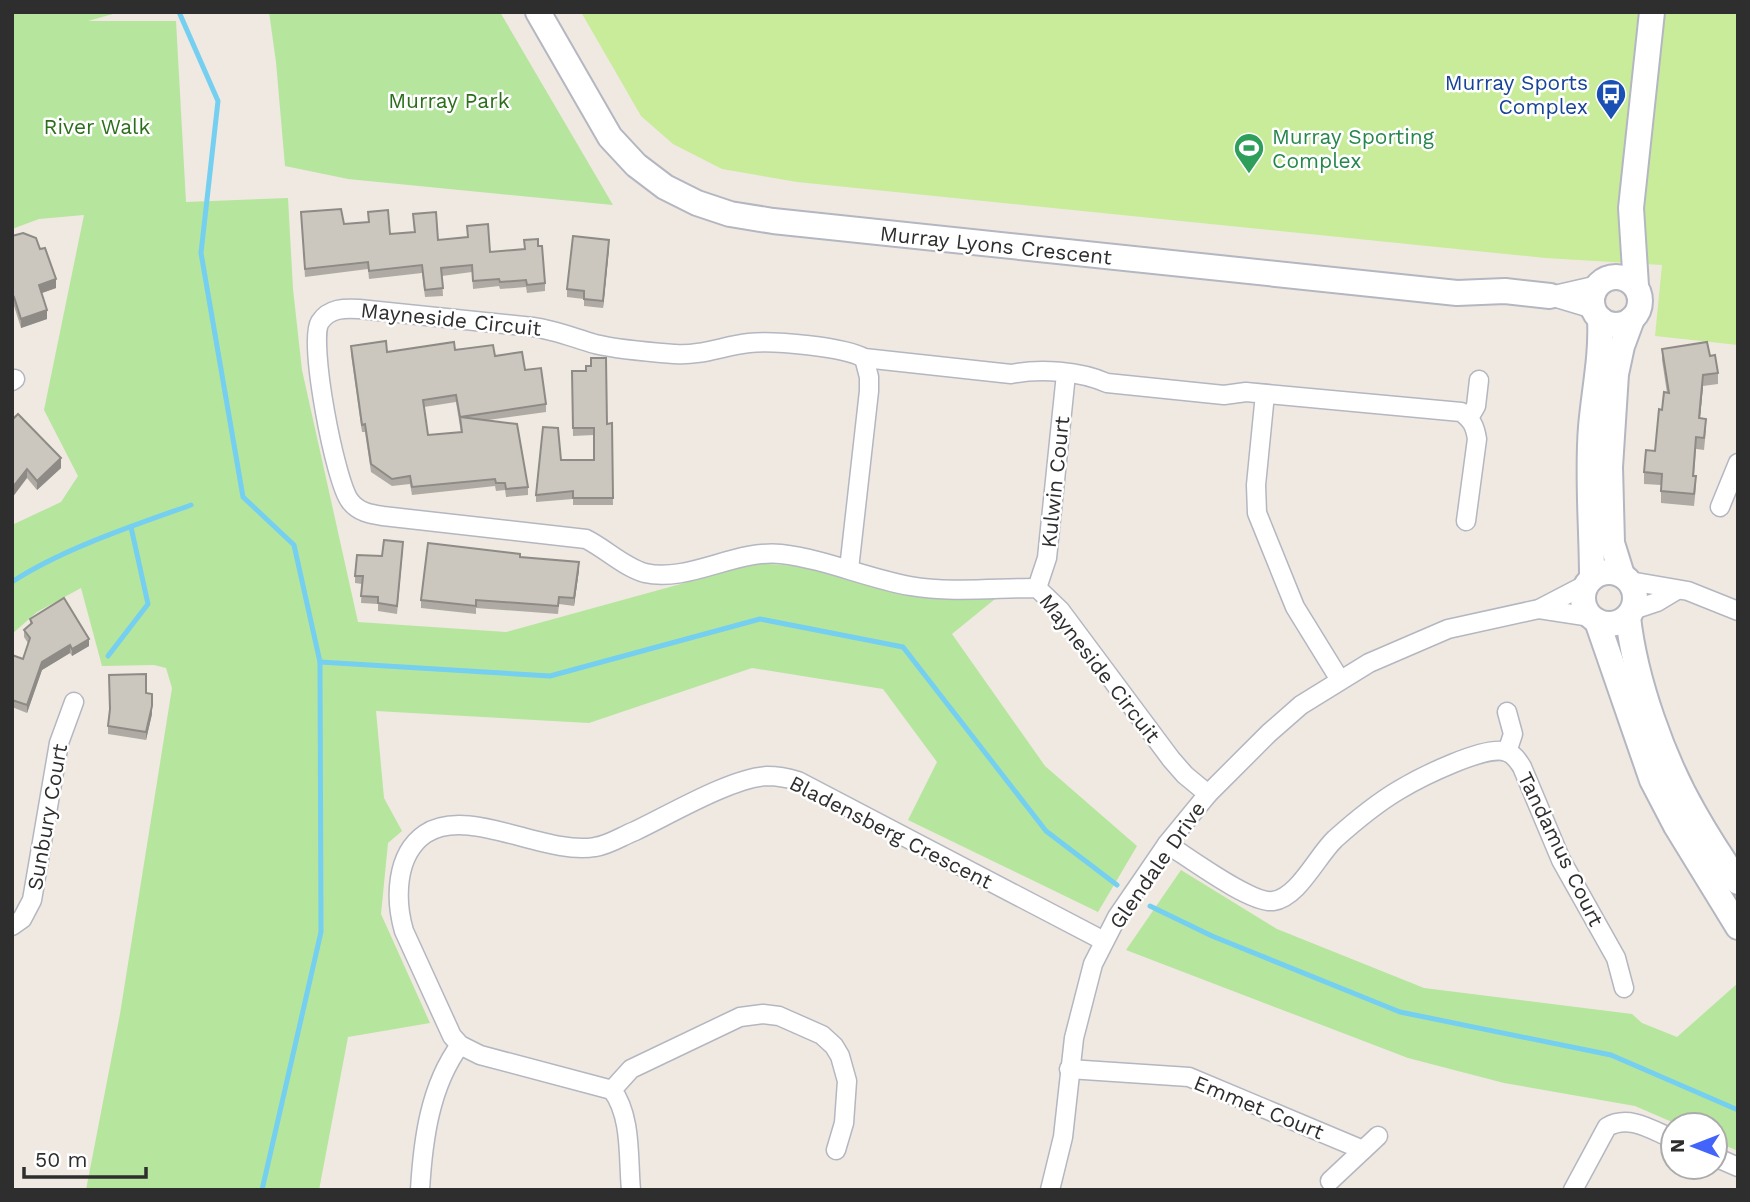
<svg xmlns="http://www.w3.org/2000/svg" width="1750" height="1202" viewBox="0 0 1750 1202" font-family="'Work Sans',sans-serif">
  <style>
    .green { fill: #b6e59e }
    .pitch { fill: #c9ec9a }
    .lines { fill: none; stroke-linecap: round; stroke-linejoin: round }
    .stream { stroke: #75cff0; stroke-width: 5 }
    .street-casing { stroke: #b4b7c1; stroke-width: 21 }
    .secondary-casing { stroke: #b4b7c1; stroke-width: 28 }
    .street { stroke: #fff; stroke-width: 18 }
    .secondary { stroke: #fff; stroke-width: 24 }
    .wall { fill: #afaba4; fill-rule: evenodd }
    .shaded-wall { fill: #8e8b86 }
    .building { fill: #cbc7bf; stroke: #8e8b86; stroke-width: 2 }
    .labels { text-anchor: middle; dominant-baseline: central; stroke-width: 5; stroke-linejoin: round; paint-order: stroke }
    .transit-label { font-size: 21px; fill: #164399; stroke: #fff; text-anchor: end }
    .park-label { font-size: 21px; fill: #2c6e1b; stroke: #fff }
    .leisure-label { font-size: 21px; fill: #27864d; stroke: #fff; text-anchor: start }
    .street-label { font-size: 21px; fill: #2e2e2e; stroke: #fff }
  </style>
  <rect width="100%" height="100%" fill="#efe9e1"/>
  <g class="green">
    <path d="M12 12H120L88 21H176L186 202 288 198 293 289 302 370 358 622 506 632 757 563 810 567 916 597 995 599 952 634 1045 766 1137 846 1098 912 908 820 937 762 883 689 752 668 589 723 376 711 384 798 402 831 388 843 381 914 430 1023 348 1037 319 1190H86L120 1014 172 688 166 668 154 665 102 666 81 588 37 612 12 634V525L61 502 78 476 44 410 84 215 39 219 12 229Z"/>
    <path d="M269 12H500L613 205 348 179 285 166 276 62Z"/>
    <path d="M1181 870 1277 929 1424 988 1632 1014 1642 1023 1677 1037 1738 983V1151L1715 1141V1125H1679L1635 1106 1504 1083 1408 1058 1126 950Z"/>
  </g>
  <path class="pitch" d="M581 12H1738V345L1655 336 1662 265 1545 258 797 182 722 169 673 144 641 116Z"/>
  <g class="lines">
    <g class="stream">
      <path d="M179 12 218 101 201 253 243 497 294 545 320 662 321 932 262 1190"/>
      <path d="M12 582C62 549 135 525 191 505"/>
      <path d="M108 656 148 604 131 527"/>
      <path d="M320 662 550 676 760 619 903 647 1046 831 1117 885"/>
      <path d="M1150 906 1212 936 1400 1012 1611 1055 1738 1110"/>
    </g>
    <g class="street-casing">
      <g id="street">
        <path d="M1550 296 1598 285"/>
        <path d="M1553 297 1593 309"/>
        <path d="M12 381 15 379"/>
        <path d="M1265 394 1256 485 1257 513 1295 607 1340 680"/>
        <path d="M1469 418 1476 406 1479 380"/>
        <path d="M1720 507 1738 463"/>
        <path d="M849 569 869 391V377L864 358"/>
        <path d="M1630 581 1688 591 1738 611"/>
        <path d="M1037 588 1047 558 1066 374"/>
        <path d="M1539 609 1591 617"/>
        <path d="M1633 610 1657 602 1677 590"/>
        <path d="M1507 712 1513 734 1507 752"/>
        <path d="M1208 794 1185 775 1171 759 1060 610 1037 588C995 588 951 593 910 586 866 578 825 559 781 554 736 549 688 583 645 573 624 567 606 549 586 539L383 516C370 514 358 512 350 501 335 482 308 340 320 322 329 308 345 308 359 309L533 327C555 330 574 338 595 344 620 350 649 352 675 354 701 356 723 346 749 343 773 340 845 347 864 358L1011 374C1040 368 1080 371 1107 383L1224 395 1246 392 1461 412C1472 420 1475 426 1477 439L1466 521"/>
        <path d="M1167 844C1188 857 1251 904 1273 901 1298 898 1317 856 1335 839 1354 822 1377 803 1399 790 1419 778 1486 744 1507 752 1515 755 1518 761 1522 767L1561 860 1616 958 1624 988"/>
        <path d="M12 926 22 919 32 900 59 743 74 702"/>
        <path d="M1069 1069 1189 1077 1363 1150"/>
        <path d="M612 1090 631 1069 740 1017 763 1014 779 1016 822 1035 834 1046 840 1056 847 1081 844 1123 836 1150"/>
        <path d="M1715 1157 1738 1167"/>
        <path d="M1330 1181 1378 1136"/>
        <path d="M420 1190C423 1139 430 1086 460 1045"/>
        <path d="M631 1190C628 1159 632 1116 612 1090L480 1055 460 1045 452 1036 404 931C395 900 395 855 425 834 468 805 545 856 595 847 609 845 622 836 635 831 669 815 731 778 767 776 778 776 788 778 798 781L1104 941"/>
        <path d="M1050 1190 1063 1137 1074 1038 1093 964 1117 917 1167 844 1208 794 1269 733 1301 705 1369 663 1448 629 1539 609 1587 584"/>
        <path d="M1573 1190 1607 1127C1629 1114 1652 1130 1673 1139"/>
      </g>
    </g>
    <g class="secondary-casing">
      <g id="secondary">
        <path d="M538 12 610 137 636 165 665 187 697 203 730 214 773 221 1457 293 1505 291 1550 296"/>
        <circle cx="1616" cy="301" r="24"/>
        <path d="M1636 286 1631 208 1652 12"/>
        <circle cx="1609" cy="598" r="26"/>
        <path d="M1622 575 1612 543 1610 467 1616 374 1622 346 1632 319"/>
        <path d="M1592 578C1592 528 1587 477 1591 427 1594 391 1602 356 1600 319"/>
        <path d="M1628 617C1635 680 1663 759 1695 814 1708 837 1723 860 1738 882"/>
        <path d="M1597 621 1652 780 1676 826 1738 927"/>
      </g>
    </g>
    <use href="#street" class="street"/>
    <use href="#secondary" class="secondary"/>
  </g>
  <g class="wall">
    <path d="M301 212 344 224 368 222V212L390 234 414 232 413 214 438 240 467 237V226L490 252 524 249V240L538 246 545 283V291L527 293 526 287 500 289 499 286 473 289 472 272 442 276 443 296 425 297 422 273 369 279 368 269 305 277Z"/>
    <path d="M12 236 40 249 56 288 42 293 47 319 21 328 14 306Z"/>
    <path d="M609 248 603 308 584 306V299L567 297V289Z"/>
    <path d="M351 346 387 352 455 350 495 356 525 370 546 404V412L488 420 528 487V495L506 497 505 490 496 491 495 486 412 495 410 484 392 486 371 472 365 432H362L351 354ZM456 402 461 433 428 435 424 407Z"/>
    <path d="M1662 349 1710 356 1718 373V384L1703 386 1700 418 1706 430 1704 450 1696 449 1694 476 1696 487 1694 506 1661 503V485L1644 484V472L1655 451 1662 410 1667 393 1662 360Z"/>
    <path d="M572 371 607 424 612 423 613 505H573V499L536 502V495L561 460H594V435L573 436Z"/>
    <path d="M12 420 61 468 37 490 27 478Z"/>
    <path d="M403 549 397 614 378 611V604L361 603 362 584 355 583V576L382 556Z"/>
    <path d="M520 557 579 570 574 606 559 604 558 614 476 608V614L421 608V600Z"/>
    <path d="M30 619 89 646 72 656 70 653 42 670 27 713 12 707V655L23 659 28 643 24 637V630L30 625Z"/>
    <path d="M146 693 152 714 146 740 108 734V726Z"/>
  </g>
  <g class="shaded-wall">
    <path d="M609 240V248L603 308V301Z"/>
    <path d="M56 279V288L39 294V285Z"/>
    <path d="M47 310V319L21 328V319Z"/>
    <path d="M1703 375V386L1699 429V418Z"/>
    <path d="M61 458V468L37 490V481Z"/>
    <path d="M27 469V478L12 498V488Z"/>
    <path d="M579 562V570L574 606V598Z"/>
    <path d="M89 639V646L72 656V649Z"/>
    <path d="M70 645V653L42 670 27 713V705L42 662Z"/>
    <path d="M152 706V714L146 740V732Z"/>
  </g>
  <g class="building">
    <path d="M341 209 344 224 369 222 368 212 388 210 390 234 415 232 413 214 436 212 438 240 468 237 467 226 488 224 490 252 525 249 524 240 538 239V246H542L545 283 527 285 526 280 500 282 499 279 473 281 472 265 441 268 443 288 425 290 422 265 369 271 368 262 305 269 301 212Z"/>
    <path d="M23 233 36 238 40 249 45 248 56 279 39 285 47 310 21 319 14 297 12 298V236Z"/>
    <path d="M573 236 609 240 603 301 584 299V291L567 289Z"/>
    <path d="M386 341 387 352 454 342 455 350 493 345 495 356 522 352 525 370 541 368 546 404 460 417 456 395 423 400 428 435 462 432 460 417 517 424 528 487 506 489 505 483H496L495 479 412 487 410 476 392 479 371 464 365 424 362 425 351 346Z"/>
    <path d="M1707 342 1710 356 1715 355 1718 373 1703 375 1699 418 1706 419 1704 438 1696 437 1693 476H1696L1694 494 1661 491 1662 474 1644 472 1646 450 1655 451 1659 409 1662 410 1664 392 1669 393 1662 349Z"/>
    <path d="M591 358H606L607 424 612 423 613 498H573V491L536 495 543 427 558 428 561 460H594V428H573L572 371H586V366H591Z"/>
    <path d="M18 414 61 458 37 481 27 469 12 488V420Z"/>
    <path d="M384 540 403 542 397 606 378 603V597L361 596 363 576H355L357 555 382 556Z"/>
    <path d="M428 543 520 554V557L579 562 574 598 559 597 558 606 476 600V606L421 600Z"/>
    <path d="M64 598 89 639 72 649 70 645 42 662 27 705 12 700V655L23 659 30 638 24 630 32 623 30 619Z"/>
    <path d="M146 674V693L152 694V706L146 732 108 726 110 709 109 675Z"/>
  </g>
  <defs>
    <g id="bus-pin" transform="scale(1.575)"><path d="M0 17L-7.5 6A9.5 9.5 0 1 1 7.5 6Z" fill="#1a4fb4" stroke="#fff"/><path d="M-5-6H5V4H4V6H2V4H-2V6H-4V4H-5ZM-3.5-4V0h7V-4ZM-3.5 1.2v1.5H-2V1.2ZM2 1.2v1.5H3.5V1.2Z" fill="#fff"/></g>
    <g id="stadium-pin" transform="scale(1.575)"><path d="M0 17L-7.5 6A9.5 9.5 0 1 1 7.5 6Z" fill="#2e9e5b" stroke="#fff"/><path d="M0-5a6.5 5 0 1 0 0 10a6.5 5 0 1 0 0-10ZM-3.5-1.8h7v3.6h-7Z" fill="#fff"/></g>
  </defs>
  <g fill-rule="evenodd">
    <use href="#bus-pin" x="1611" y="94"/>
    <use href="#stadium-pin" x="1249" y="148"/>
  </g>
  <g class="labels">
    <g class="transit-label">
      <text x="1588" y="82">Murray Sports<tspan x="1588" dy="24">Complex</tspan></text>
    </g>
    <g class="park-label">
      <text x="449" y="100">Murray Park</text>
      <text x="97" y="126">River Walk</text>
    </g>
    <g class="leisure-label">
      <text x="1272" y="136">Murray Sporting<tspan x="1272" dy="24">Complex</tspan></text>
    </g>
    <g class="street-label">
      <text transform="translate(996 245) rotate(6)">Murray Lyons Crescent</text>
      <text transform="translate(451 319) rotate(6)">Mayneside Circuit</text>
      <text transform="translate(1055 482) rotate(-84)">Kulwin Court</text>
      <text transform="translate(1100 668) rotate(52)">Mayneside Circuit</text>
      <text transform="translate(47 817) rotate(-80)">Sunbury Court</text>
      <text transform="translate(891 832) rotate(27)">Bladensberg Crescent</text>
      <text transform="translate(1561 849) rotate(64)">Tandamus Court</text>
      <text transform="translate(1157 865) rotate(-55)">Glendale Drive</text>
      <text transform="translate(1259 1107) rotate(22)">Emmet Court</text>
    </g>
  </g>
  <rect width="1750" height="1202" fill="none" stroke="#2e2e2e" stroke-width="28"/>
  <g transform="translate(1694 1146) rotate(270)"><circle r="33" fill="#ffffff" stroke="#ababab" stroke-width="2"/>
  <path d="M0-5L12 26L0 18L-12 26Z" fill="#4264fb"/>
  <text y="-10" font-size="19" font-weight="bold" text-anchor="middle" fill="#2e2e2e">N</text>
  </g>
  <path d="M24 1167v10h122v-10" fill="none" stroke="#2e2e2e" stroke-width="3.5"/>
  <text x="35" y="1167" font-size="21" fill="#2e2e2e" stroke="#ffffff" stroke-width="5" paint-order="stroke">50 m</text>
</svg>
